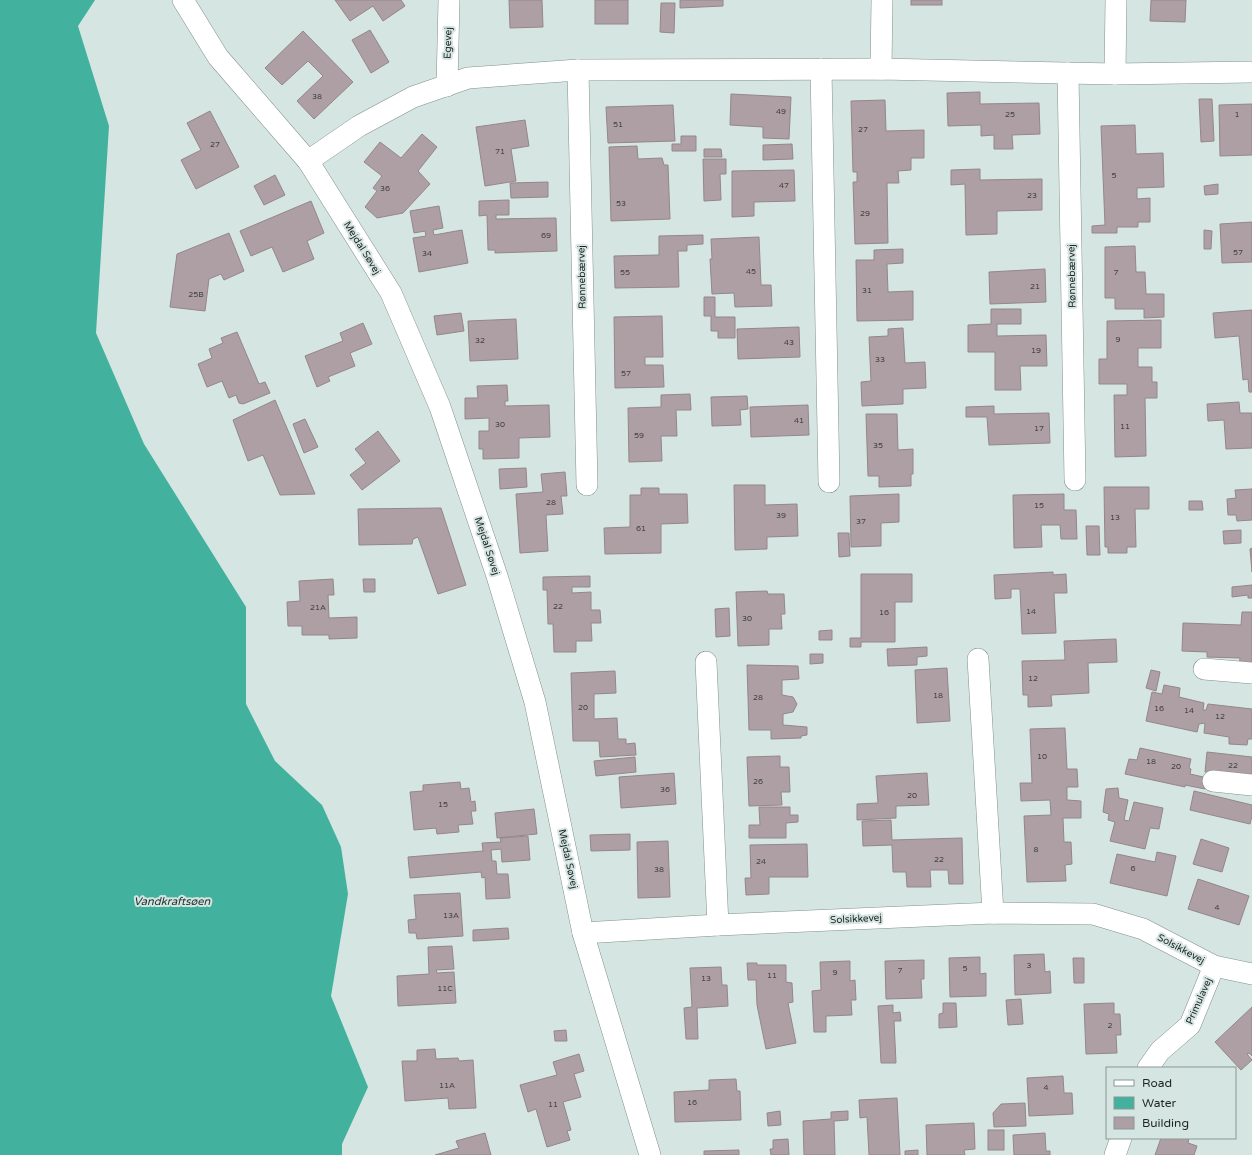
<svg xmlns="http://www.w3.org/2000/svg" width="1252" height="1155" viewBox="0 0 1252 1155" font-family="'Varela Round',sans-serif">
  <style>
    .water { fill: #42b19d }
    .building { fill: #ae9fa4; stroke: #94868b }
    .lines { fill: none; stroke-linecap: round; stroke-linejoin: round }
    .street-casing { stroke: #82918d; stroke-width: 22 }
    .street { stroke: #fff; stroke-width: 21 }
    .labels { text-anchor: middle; dominant-baseline: central; stroke-width: 4; stroke-linejoin: round; paint-order: stroke }
    .number-label { font-size: 8px; fill: #434444 }
    .street-label { font-size: 10px; fill: #1f2524; stroke: #d5e5e1 }
    .water-label { font-size: 11px; font-style: italic; fill: #1a2e29; stroke: #d5e5e1 }
  </style>
  <rect width="100%" height="100%" fill="#d5e5e1"/>
  <path class="water" d="M0 0H95L78 26 109 126 96 333 144 444 246 607V704L275 761 322 805 341 847 348 894 331 996 368 1087 342 1144V1155H0Z"/>
  <g class="building">
    <path d="M335 0H401L405 6 383 21 373 6 350 21Z"/>
    <path d="M509 0H542L543 27 510 28Z"/>
    <rect x="595" y="0" width="33" height="24"/>
    <path d="M680 0H723V6L680 8Z"/>
    <rect x="911" y="0" width="31" height="5"/>
    <path d="M1151 0H1186L1185 22 1150 21Z"/>
    <path d="M661 3H675L674 33 660 32Z"/>
    <path d="M370 30 389 62 371 73 352 40Z"/>
    <path d="M303 31 353 82 314 119 297 101 323 76 308 61 282 85 265 68Z"/>
    <path d="M980 92V104L1039 103 1040 134 1012 135 1013 149H994V135L981 136V125L948 126 947 93Z"/>
    <path d="M731 94 791 97 789 139 763 138V127L730 125Z"/>
    <path d="M1199 99H1212L1214 141 1201 142Z"/>
    <path d="M885 100 886 131 924 130V158H911V170L898 171 899 183H887L888 243 855 244 853 182H857V172H853L851 101Z"/>
    <path d="M1252 104V155L1220 156 1219 105Z"/>
    <path d="M673 105 675 141 608 143 606 107Z"/>
    <path d="M210 111 239 167 196 189 181 160 201 150 187 123Z"/>
    <path d="M525 120 529 146 511 149 516 181 485 186 476 127Z"/>
    <path d="M1135 125 1136 154 1163 153 1164 187 1137 188V199L1150 198V222H1138V227H1117V233H1092V226L1105 225 1101 126Z"/>
    <path d="M422 134 437 147 418 171 430 184 403 213 377 218 365 207 377 191 373 188 382 176 364 162 380 142 401 158Z"/>
    <path d="M681 136H696V151H672V144H681Z"/>
    <path d="M792 144 793 159 763 160V145Z"/>
    <path d="M637 146 638 159 662 158 664 165H668L670 219 611 221 609 147Z"/>
    <path d="M704 149H721L722 157H704Z"/>
    <path d="M703 159H726V174H720L721 200 704 201Z"/>
    <path d="M980 169V180L1042 179V210L997 211V234L966 235 965 184 951 185V170Z"/>
    <path d="M794 170 795 201 754 202V216L732 217V171Z"/>
    <path d="M275 175 285 195 264 205 254 186Z"/>
    <path d="M548 182V197L511 198 510 183Z"/>
    <path d="M1218 184V194L1205 195 1204 186Z"/>
    <path d="M509 200V215H496V219L556 218 557 251 495 253V250H488L487 215 479 216V201Z"/>
    <path d="M311 201 324 233 307 241 314 259 283 272 272 247 251 256 240 231Z"/>
    <path d="M439 206 443 228 433 230 434 235 462 230 468 263 419 272 413 238 426 236 425 231 414 233 410 211Z"/>
    <path d="M1252 222V262L1222 263 1220 224Z"/>
    <path d="M1204 230 1212 231 1211 249H1204Z"/>
    <path d="M229 233 244 271 224 280 221 274 209 279 205 311 170 307 177 254Z"/>
    <path d="M703 235V244L687 245V251H678L679 287 615 288 614 256 659 255V236Z"/>
    <path d="M759 237 761 285H771L772 306 735 307 734 293 712 294 710 259H712L711 239Z"/>
    <path d="M1135 246 1136 272H1145L1146 294H1164V317L1144 318V309H1115V298H1105V247Z"/>
    <path d="M903 249V263L887 264 888 292 913 291V320L857 321 856 260H874V250Z"/>
    <path d="M1045 269 1046 302 990 304 989 272Z"/>
    <path d="M704 297H715V317H735V338H718V331H711V316H704Z"/>
    <path d="M991 309H1021V324H997V336L1046 335 1047 366H1020L1021 390H995V352H968V325L991 324Z"/>
    <path d="M1252 310V392H1249L1248 379 1243 380 1239 336 1215 338 1213 313Z"/>
    <path d="M461 313 464 331 437 335 434 316Z"/>
    <path d="M662 316 663 357H645V365H663L664 387 615 388 614 317Z"/>
    <path d="M516 319 518 359 470 361 468 321Z"/>
    <path d="M1161 320V348H1138V367H1152V382H1157V398H1145L1146 456 1115 457 1114 395H1127V384H1099V359H1107V321Z"/>
    <path d="M363 323 372 344 350 353 355 366 328 377 330 381 317 387 305 356 343 341 340 333Z"/>
    <path d="M799 327 800 357 738 359 737 329Z"/>
    <path d="M903 328 905 363 925 362 926 388 903 389V404L862 406 861 382 871 381 869 337 888 336V329Z"/>
    <path d="M237 332 259 384 265 382 270 393 243 404 239 403 236 395 229 398 222 381 207 387 198 364 212 358 209 349 223 343 221 338Z"/>
    <path d="M507 385 508 401H505V406L549 405 550 437 519 438V458L483 459V449H479V431H489V418L465 419V398H478L477 386Z"/>
    <path d="M690 394 691 410H676L677 436H661L662 461 629 462 628 408 661 407V395Z"/>
    <path d="M747 396 748 409 740 410 741 425 712 426 711 397Z"/>
    <path d="M275 400 315 494 280 495 263 455 248 461 233 420Z"/>
    <path d="M1239 402 1240 413H1252V448L1226 449 1224 420 1208 421 1207 404Z"/>
    <path d="M808 405 809 435 751 437 750 407Z"/>
    <path d="M994 406V414L1049 413 1050 443 989 445 987 417H966V407Z"/>
    <path d="M866 414H897L898 450 913 449V474H911V486L879 487V476H868Z"/>
    <path d="M305 419 318 447 304 453 293 424Z"/>
    <path d="M378 431 400 461 362 490 350 475 366 463 355 449Z"/>
    <path d="M526 468 527 487 500 489 499 469Z"/>
    <path d="M565 472 567 496H561L563 514 546 515 548 551 520 553 516 494 543 492 541 474Z"/>
    <path d="M734 485H765V505L797 504 798 536 767 537V549L735 550Z"/>
    <path d="M1104 487H1149V509H1135L1136 547H1127V553H1108V547H1105Z"/>
    <path d="M641 488H659V494H687L688 523 661 524V553L605 554 604 528 630 527V495H641Z"/>
    <path d="M1252 489V520L1237 521 1236 515H1228L1227 499 1236 498 1235 490Z"/>
    <path d="M899 494V522L881 523V546L851 547 850 496Z"/>
    <path d="M1064 494V510H1076L1077 539H1061L1060 525H1041L1042 547 1014 548 1013 495Z"/>
    <path d="M1189 501H1202L1203 510H1189Z"/>
    <path d="M441 508 466 585 438 594 418 537 413 539 412 544 359 545 358 509Z"/>
    <path d="M1086 526H1099L1100 555H1087Z"/>
    <path d="M1241 530V543L1224 544 1223 531Z"/>
    <path d="M838 533H849L850 556 839 557Z"/>
    <path d="M1252 548V572L1250 549Z"/>
    <path d="M1053 572V575L1066 574 1067 593H1054L1056 633 1022 634 1020 589H1011V598L995 599 994 575Z"/>
    <path d="M861 574H912V602H895V642H861V647H850V638H861Z"/>
    <path d="M590 576V587H572V593L591 592V610H600L601 623H591L592 641H576V652H554L553 624H548L547 590H543V577Z"/>
    <path d="M333 579 334 595H328L329 618 357 617V638L329 639V635H302V626H288L287 602 300 601 299 581Z"/>
    <path d="M363 579H375V592H364Z"/>
    <path d="M1252 585V598H1248V595L1232 597V587Z"/>
    <path d="M767 591 768 594H784L785 614H781L782 629H769V645L738 646 736 592Z"/>
    <path d="M729 608 730 636 716 637 715 609Z"/>
    <path d="M1242 612H1252V669L1239 668 1240 658 1207 657V652L1182 651 1183 623 1241 625Z"/>
    <path d="M832 630V640H819V631Z"/>
    <path d="M1116 639 1117 662 1088 663 1089 693 1051 695 1052 706 1028 707V695H1023L1022 661 1065 660 1064 641Z"/>
    <path d="M927 647V656L917 657V665L888 666 887 649Z"/>
    <path d="M810 654H823V663L810 664Z"/>
    <path d="M747 665 798 666 799 679 782 680V695L793 697 797 704 793 712 783 714V725L807 727V735L801 736V738L771 739V730H749Z"/>
    <path d="M947 668 950 721 917 723 915 670Z"/>
    <path d="M1151 670 1160 672 1156 691 1146 688Z"/>
    <path d="M615 671 616 693 594 694V719L617 718 618 739H626V744L635 743 636 755 600 757 599 741H573L571 673Z"/>
    <path d="M1164 685 1180 688 1179 697 1204 703 1203 710H1206L1208 704 1252 709V739H1248L1247 745 1229 744V737L1204 733 1205 723 1199 724 1197 732 1146 721 1152 692 1162 694Z"/>
    <path d="M1065 728 1067 769H1077L1078 787H1067V800L1081 801V818H1063L1064 842H1071L1072 864 1065 865 1066 881 1027 882 1024 816 1051 815 1050 800 1021 801 1020 783H1032L1030 729Z"/>
    <path d="M1140 748 1191 759 1189 768 1191 769 1190 774 1208 778 1205 789 1185 785V787L1125 774 1129 759 1137 760Z"/>
    <path d="M1207 752 1252 757V777L1205 772Z"/>
    <path d="M780 756V767H789L790 792H781L782 805 749 806 747 757Z"/>
    <path d="M635 757 636 772 596 776 594 761Z"/>
    <path d="M674 773 676 804 621 808 619 777Z"/>
    <path d="M927 773 929 805 896 806V818L857 820V804L878 803 876 776Z"/>
    <path d="M460 782 461 789 469 788 471 802 475 801 476 811H471L473 824 458 825 459 832 437 834 436 828 414 830 410 792 423 791V785Z"/>
    <path d="M1118 788 1119 798 1128 800 1124 820 1129 821 1134 802 1163 808 1159 829 1150 828 1145 849 1110 841 1115 822 1108 820 1109 814 1103 812 1106 789Z"/>
    <path d="M1194 791 1252 805V816L1250 824 1190 810Z"/>
    <path d="M759 807H790V815H798V822L786 823V838H749V825H760Z"/>
    <path d="M534 809 537 834 497 838 495 813Z"/>
    <path d="M891 820 892 840 962 838 963 884H949L948 870H930L931 887H907L906 872H893L892 845 863 846 862 821Z"/>
    <path d="M630 834V850L591 851 590 835Z"/>
    <path d="M528 836 530 860 502 862 501 849 491 850 492 861H496L497 874H508L510 898 486 899 485 877 482 878 481 872 410 878 408 857 483 851 482 843 501 842 500 838Z"/>
    <path d="M1201 839 1229 848 1222 872 1193 864Z"/>
    <path d="M668 841 670 897 638 898 637 842Z"/>
    <path d="M807 844 808 877H769V894L746 895 745 878H751L750 845Z"/>
    <path d="M1157 852 1176 856 1167 896 1110 883 1117 854 1155 862Z"/>
    <path d="M1198 879 1249 896 1239 925 1188 909Z"/>
    <path d="M460 893 463 936 417 939 416 933H409L408 920 416 919 414 895Z"/>
    <path d="M508 928 509 939 473 941V930Z"/>
    <path d="M452 946 454 969 436 970 437 973 454 972 456 1003 398 1006 397 976 429 974 428 947Z"/>
    <path d="M1044 954 1045 972 1050 971 1051 993 1015 995 1014 955Z"/>
    <path d="M980 957V974L986 973V996L950 997 949 958Z"/>
    <path d="M1073 958H1084V983H1074Z"/>
    <path d="M924 960V979H921L922 998 886 999 885 961Z"/>
    <path d="M850 961V981L855 980 856 1000H851L852 1015 826 1016V1032H814L812 991 821 990 820 962Z"/>
    <path d="M747 963H757V965H786V982L792 983 793 1002 788 1003 796 1043 766 1049 757 1005 756 980H748Z"/>
    <path d="M721 967 722 985H727L728 1006 697 1008 698 1039H686L684 1008 692 1007 690 968Z"/>
    <path d="M1021 999 1023 1024 1008 1025 1006 1000Z"/>
    <path d="M943 1003H956L957 1027 939 1028V1014L943 1013Z"/>
    <path d="M1114 1003V1014H1120L1121 1035H1116L1117 1053 1086 1054 1084 1004Z"/>
    <path d="M893 1005V1013L900 1012 901 1021H894L896 1063H881L878 1006Z"/>
    <path d="M1252 1007V1056L1249 1053 1247 1054 1252 1060 1241 1070 1215 1042Z"/>
    <path d="M566 1030 567 1041H555L554 1031Z"/>
    <path d="M435 1049 436 1059 458 1058 459 1061 473 1060 476 1108 449 1109 448 1098 405 1101 402 1061H417V1050Z"/>
    <path d="M579 1054 584 1071 574 1074 581 1097 563 1102 571 1130 567 1131 570 1140 547 1147 536 1109 528 1112 520 1085 557 1075 553 1062Z"/>
    <path d="M1063 1076 1064 1093H1072L1073 1114 1029 1116 1027 1078Z"/>
    <path d="M736 1079 737 1091H740L741 1120 675 1122 674 1092 709 1090V1080Z"/>
    <path d="M897 1098 900 1155H869L867 1117 860 1118 859 1100Z"/>
    <path d="M1025 1103 1026 1126 994 1127 993 1113 1001 1104Z"/>
    <path d="M780 1111 781 1125 768 1126 767 1113Z"/>
    <path d="M848 1111V1120L834 1121 835 1155H804L803 1121 831 1119V1112Z"/>
    <path d="M974 1123 975 1149 964 1150 965 1155H927L926 1125Z"/>
    <rect x="988" y="1130" width="16" height="20"/>
    <path d="M485 1133 491 1155H435L459 1148 456 1141Z"/>
    <path d="M1045 1133 1046 1151H1050V1155H1014L1013 1135Z"/>
    <path d="M1161 1138H1189L1188 1143 1197 1146 1194 1155H1155Z"/>
    <path d="M788 1139 789 1155H771L770 1149H773V1140Z"/>
    <path d="M739 1150V1155H704V1151Z"/>
    <path d="M918 1150V1155H905V1151Z"/>
  </g>
  <g class="lines">
    <g class="street-casing">
      <g id="street">
        <path d="M183 0 218 57 308 161 391 293 440 407 497 576 535 702 583 933 650 1155"/>
        <path d="M821 69 829 482"/>
        <path d="M881 69 882 0"/>
        <path d="M578 70 587 485"/>
        <path d="M1068 73 1075 480"/>
        <path d="M1115 74 1116 0"/>
        <path d="M447 86 449 0"/>
        <path d="M308 161 359 126 413 97 468 78 578 70 881 69 1115 74 1252 72"/>
        <path d="M978 659 993 913"/>
        <path d="M706 662 718 925"/>
        <path d="M1204 669 1252 673"/>
        <path d="M1213 781 1252 785"/>
        <path d="M583 933 718 925 993 913 1093 914 1143 929 1214 966 1252 974"/>
        <path d="M1148 1068 1160 1051 1190 1025 1214 966"/>
        <path d="M1115 1155 1121 1138"/>
      </g>
    </g>
    <use href="#street" class="street"/>
  </g>
  <g class="labels">
    <g class="number-label">
      <text x="317" y="96">38</text>
      <text x="781" y="111">49</text>
      <text x="1010" y="114">25</text>
      <text x="1237" y="114">1</text>
      <text x="618" y="124">51</text>
      <text x="863" y="129">27</text>
      <text x="215" y="144">27</text>
      <text x="500" y="151">71</text>
      <text x="1114" y="175">5</text>
      <text x="784" y="185">47</text>
      <text x="385" y="188">36</text>
      <text x="1032" y="195">23</text>
      <text x="621" y="203">53</text>
      <text x="865" y="213">29</text>
      <text x="546" y="235">69</text>
      <text x="1238" y="252">57</text>
      <text x="427" y="253">34</text>
      <text x="751" y="271">45</text>
      <text x="625" y="272">55</text>
      <text x="1116" y="272">7</text>
      <text x="1035" y="286">21</text>
      <text x="867" y="290">31</text>
      <text x="196" y="294">25B</text>
      <text x="1118" y="339">9</text>
      <text x="480" y="340">32</text>
      <text x="789" y="342">43</text>
      <text x="1036" y="350">19</text>
      <text x="880" y="359">33</text>
      <text x="626" y="373">57</text>
      <text x="799" y="420">41</text>
      <text x="500" y="424">30</text>
      <text x="1125" y="426">11</text>
      <text x="1039" y="428">17</text>
      <text x="639" y="435">59</text>
      <text x="878" y="445">35</text>
      <text x="551" y="502">28</text>
      <text x="1039" y="505">15</text>
      <text x="781" y="515">39</text>
      <text x="1115" y="517">13</text>
      <text x="861" y="521">37</text>
      <text x="641" y="528">61</text>
      <text x="558" y="606">22</text>
      <text x="318" y="607">21A</text>
      <text x="1031" y="611">14</text>
      <text x="884" y="612">16</text>
      <text x="747" y="618">30</text>
      <text x="1033" y="678">12</text>
      <text x="938" y="695">18</text>
      <text x="758" y="697">28</text>
      <text x="583" y="707">20</text>
      <text x="1159" y="708">16</text>
      <text x="1189" y="710">14</text>
      <text x="1220" y="716">12</text>
      <text x="1042" y="756">10</text>
      <text x="1151" y="761">18</text>
      <text x="1233" y="765">22</text>
      <text x="1176" y="766">20</text>
      <text x="758" y="781">26</text>
      <text x="665" y="789">36</text>
      <text x="912" y="795">20</text>
      <text x="443" y="804">15</text>
      <text x="1036" y="849">8</text>
      <text x="939" y="859">22</text>
      <text x="761" y="861">24</text>
      <text x="1133" y="868">6</text>
      <text x="659" y="869">38</text>
      <text x="1217" y="907">4</text>
      <text x="451" y="915">13A</text>
      <text x="1029" y="965">3</text>
      <text x="965" y="968">5</text>
      <text x="900" y="970">7</text>
      <text x="835" y="972">9</text>
      <text x="772" y="975">11</text>
      <text x="706" y="978">13</text>
      <text x="445" y="988">11C</text>
      <text x="1110" y="1025">2</text>
      <text x="447" y="1085">11A</text>
      <text x="1046" y="1087">4</text>
      <text x="692" y="1102">16</text>
      <text x="553" y="1104">11</text>
    </g>
    <g class="street-label">
      <text transform="translate(448 43) rotate(-88)">Egevej</text>
      <text transform="translate(362 248) rotate(58)">Mejdal Søvej</text>
      <text transform="translate(1072 276) rotate(-91)">Rønnebærvej</text>
      <text transform="translate(582 277) rotate(-91)">Rønnebærvej</text>
      <text transform="translate(487 546) rotate(72)">Mejdal Søvej</text>
      <text transform="translate(568 859) rotate(78)">Mejdal Søvej</text>
      <text transform="translate(856 919) rotate(-3)">Solsikkevej</text>
      <text transform="translate(1181 949) rotate(28)">Solsikkevej</text>
      <text transform="translate(1199 1001) rotate(-66)">Primulavej</text>
    </g>
    <g class="water-label">
      <text x="172" y="901">Vandkraftsøen</text>
    </g>
  </g>
  <rect x="1106" y="1067" width="130" height="72" fill="#d5e5e1" stroke="#8c9895"/>
  <rect x="1114" y="1080" width="20" height="6" fill="#ffffff" stroke="#8c9895"/>
  <text x="1142" y="1087" font-size="12" fill="#1f2524">Road</text>
  <rect x="1114" y="1097" width="20" height="12" fill="#42b19d" stroke="#8c9895"/>
  <text x="1142" y="1107" font-size="12" fill="#1f2524">Water</text>
  <rect x="1114" y="1117" width="20" height="12" fill="#ae9fa4" stroke="#8c9895"/>
  <text x="1142" y="1127" font-size="12" fill="#1f2524">Building</text>
</svg>
